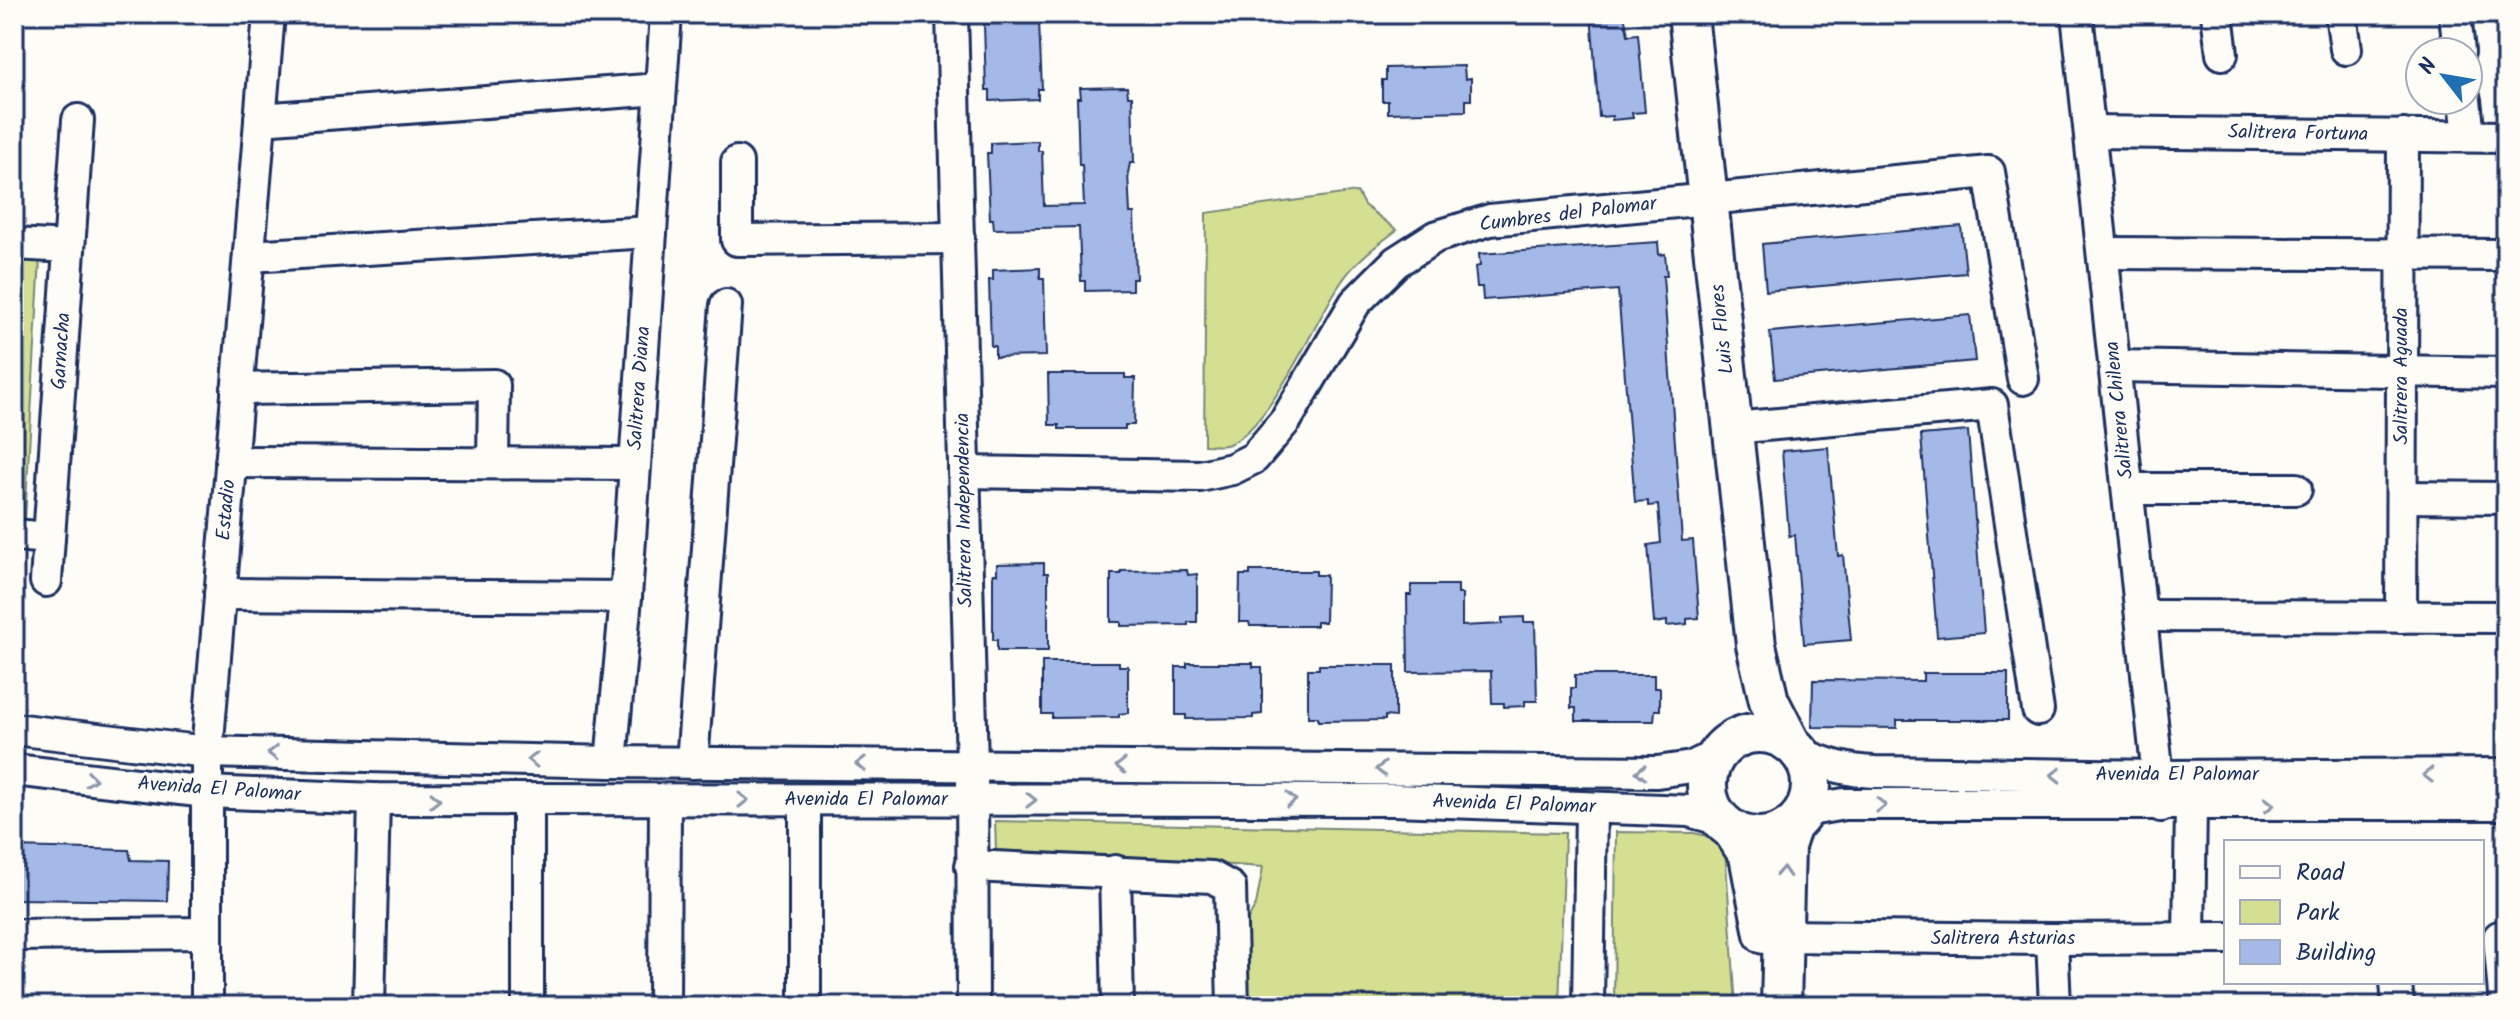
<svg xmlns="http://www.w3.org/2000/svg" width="2520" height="1020" viewBox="0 0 2520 1020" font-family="Kalam,sans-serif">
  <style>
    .green { fill: #d4df92; stroke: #788778; stroke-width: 2 }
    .building { fill: #a4b9e7; stroke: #1b2f5e; stroke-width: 2 }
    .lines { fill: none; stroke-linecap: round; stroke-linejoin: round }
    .minor-casing { stroke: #1b2f5e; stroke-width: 36 }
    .major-casing { stroke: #1b2f5e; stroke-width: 44 }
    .minor { stroke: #fdfcf7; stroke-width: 30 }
    .major { stroke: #fdfcf7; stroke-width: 38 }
    .oneway { stroke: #8c96aa }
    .labels { text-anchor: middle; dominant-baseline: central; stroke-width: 6; stroke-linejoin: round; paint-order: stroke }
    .street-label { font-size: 20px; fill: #1b2f5e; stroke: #fdfcf7 }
  </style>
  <rect width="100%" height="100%" fill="#fdfcf7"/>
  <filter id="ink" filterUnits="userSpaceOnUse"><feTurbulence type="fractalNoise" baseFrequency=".0125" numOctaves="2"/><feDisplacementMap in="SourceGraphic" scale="16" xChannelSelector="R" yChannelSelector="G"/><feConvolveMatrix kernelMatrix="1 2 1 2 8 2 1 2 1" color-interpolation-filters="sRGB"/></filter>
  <g filter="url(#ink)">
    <g class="green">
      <path d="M1357 192 1364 205 1397 230C1376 246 1355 261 1340 284 1314 323 1270 428 1229 444 1222 447 1212 445 1204 445L1206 213Z"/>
      <path d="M14 257 40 258 25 519 14 518Z"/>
      <path d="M995 821 1565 833 1559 1006H1246L1247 921 1256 905 1263 867 996 850Z"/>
      <path d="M1616 832 1694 833 1711 837 1725 849 1736 1006H1614Z"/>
    </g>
    <g class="building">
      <path d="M988 14H1035V22H1039L1042 89H1038V99L990 101V90H986L984 24H989Z"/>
      <path d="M1591 14H1624L1628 35 1638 34 1645 112 1632 113 1633 118 1612 120V116L1599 117Z"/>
      <path d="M1464 66 1465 79 1471 78V100H1466V111L1388 113V101H1382V80H1386V68Z"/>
      <path d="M1127 87 1128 96H1132L1134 163H1130L1128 173 1130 213H1134L1136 279H1132V290L1085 291V281H1081L1079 227 994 229 993 219H990L987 153H991V143L1038 141V151H1042L1044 206 1084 205 1082 165H1079L1077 98H1081L1080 88Z"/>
      <path d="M1961 226 1966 273 1766 291 1762 244Z"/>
      <path d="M1658 242 1659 255 1665 254 1667 276H1663L1682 541 1693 540 1699 618 1687 619V624L1667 626V621L1654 623 1648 545 1661 543 1658 505 1648 506V501L1635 502 1618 290 1483 300 1482 287H1477L1475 267 1480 266 1479 254Z"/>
      <path d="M1040 268V278H1044L1046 356 995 357V346H991L989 280H993V270Z"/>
      <path d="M1970 315 1975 361 1775 379 1770 332Z"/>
      <path d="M1048 374H1125V378H1135L1134 425H1125V429H1059V425H1049Z"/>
      <path d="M1968 431 1984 633 1937 637 1921 435Z"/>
      <path d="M1828 447 1838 556 1843 555 1851 640 1804 644 1795 535 1789 536 1782 451Z"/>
      <path d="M1044 563V573H1048V651H997V640H993V574H997V564Z"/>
      <path d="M1187 570 1188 575 1197 574V622H1188V625L1121 626V622H1111V574H1121V571Z"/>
      <path d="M1250 571H1316V575H1326L1325 622H1316V626H1250L1249 622H1239L1240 575H1250Z"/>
      <path d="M1411 585H1458V594H1462V626L1502 624V618L1524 617V622H1535L1537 701H1525V706L1504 707V703H1492L1491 671 1408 672 1407 595H1411Z"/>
      <path d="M1042 662H1119V666H1128V713L1119 714V717L1052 718V714H1042Z"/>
      <path d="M1187 663H1253V667H1262V714L1253 715V718L1186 719V715H1176V667H1187Z"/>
      <path d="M1319 665H1395V717L1385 716V720L1318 721V717H1308V669H1319Z"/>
      <path d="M1923 673H2008V720H1897V728L1812 727 1813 680 1923 681Z"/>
      <path d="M1575 675H1654V688H1660V710H1655L1654 721H1576V708H1571V688H1575Z"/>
      <path d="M14 847 129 850 131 860 168 861 167 901 14 899Z"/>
    </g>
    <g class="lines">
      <g class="minor-casing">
        <g id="minor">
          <path d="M952 14 972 765 973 1006"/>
          <path d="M2077 14 2161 806"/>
          <path d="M2217 14 2222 54"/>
          <path d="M2341 14 2346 49"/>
          <path d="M2455 14 2459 52"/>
          <path d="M2465 100 2469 136"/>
          <path d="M260 119 660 89"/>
          <path d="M2090 132 2506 137"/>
          <path d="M737 162V240L959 238"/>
          <path d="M14 244 69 247"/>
          <path d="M2103 253 2506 255"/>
          <path d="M249 256 651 232"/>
          <path d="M2115 366 2506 373"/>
          <path d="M237 389 494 385 493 463"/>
          <path d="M1732 428 1992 405 2038 710"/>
          <path d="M231 462 635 464"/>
          <path d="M964 472 1200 476 1232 469 1254 458 1286 420 1355 303 1396 262 1435 237 1490 220 1989 172 2023 379"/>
          <path d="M2128 489H2296"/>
          <path d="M2402 497 2506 498"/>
          <path d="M14 535 49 538"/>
          <path d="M46 581 78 120"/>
          <path d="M220 594 626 597"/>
          <path d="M2143 616 2506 617"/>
          <path d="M2401 617 2403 135"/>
          <path d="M14 729 207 752 611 762 1657 772 1692 767 1716 755"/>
          <path d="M1802 754C1827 765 1848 771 1875 772L2160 776 2506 774"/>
          <path d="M611 762 626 597 666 14"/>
          <path d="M692 763 726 305"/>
          <path d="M14 770 207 792 374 799 1394 800 1689 811 1718 819"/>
          <path d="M528 801V1006"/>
          <path d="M1804 811 1844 804H2506"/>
          <path d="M971 866 1212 877 1230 887 1233 1006"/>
          <path d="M1115 871 1118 1006"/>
          <path d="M14 935 207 933"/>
          <path d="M1781 936 2052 939 2226 938"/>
          <path d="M2499 937 2505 1006"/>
          <path d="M2189 938 2191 806"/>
          <path d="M2052 939 2055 1006"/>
          <path d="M2396 982 2398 1006"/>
          <path d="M207 1006V752L269 14"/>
          <path d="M369 1006 374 799"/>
          <path d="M664 1006 665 801"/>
          <path d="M805 1006V800"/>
          <path d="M1588 1006 1591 808"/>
        </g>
      </g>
      <g class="major-casing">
        <g id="major">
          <path d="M1688 14 1756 645 1769 701 1790 742"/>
          <circle cx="1759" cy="785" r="52"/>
          <path d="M1733 831 1749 856 1764 934"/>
          <path d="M1781 1006 1785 846 1792 825"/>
        </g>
      </g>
      <use href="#minor" class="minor"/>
      <use href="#major" class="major"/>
    </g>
    <defs><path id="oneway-chevron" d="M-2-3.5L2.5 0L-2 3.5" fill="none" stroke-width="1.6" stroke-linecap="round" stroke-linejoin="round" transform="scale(2)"/></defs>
    <g class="oneway">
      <use href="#oneway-chevron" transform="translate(273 753) rotate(-179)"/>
      <use href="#oneway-chevron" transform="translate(533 760) rotate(-179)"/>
      <use href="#oneway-chevron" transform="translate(861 764) rotate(-180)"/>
      <use href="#oneway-chevron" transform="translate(1121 766) rotate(-179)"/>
      <use href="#oneway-chevron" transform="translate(1381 769) rotate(-179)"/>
      <use href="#oneway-chevron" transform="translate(1641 772) rotate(-180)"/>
      <use href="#oneway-chevron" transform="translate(2056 775) rotate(-179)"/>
      <use href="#oneway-chevron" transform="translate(2428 775) rotate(180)"/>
      <use href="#oneway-chevron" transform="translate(91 779) rotate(7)"/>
      <use href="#oneway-chevron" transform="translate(435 800) rotate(1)"/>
      <use href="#oneway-chevron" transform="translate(743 800)"/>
      <use href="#oneway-chevron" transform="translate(1031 800)"/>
      <use href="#oneway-chevron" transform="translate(1291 800)"/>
      <use href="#oneway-chevron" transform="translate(1881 805)"/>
      <use href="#oneway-chevron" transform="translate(2269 805)"/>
      <use href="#oneway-chevron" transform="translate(1783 872) rotate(-87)"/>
    </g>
  </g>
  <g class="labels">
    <g class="street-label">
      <text transform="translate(2298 134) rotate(1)">Salitrera Fortuna</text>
      <text transform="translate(1568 215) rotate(-7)">Cumbres del Palomar</text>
      <text transform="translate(1723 329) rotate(-96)">Luis Flores</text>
      <text transform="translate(62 351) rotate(-86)">Garnacha</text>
      <text transform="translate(2402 376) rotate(-90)">Salitrera Aguada</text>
      <text transform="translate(640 388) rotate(-86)">Salitrera Diana</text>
      <text transform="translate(2120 410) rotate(-96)">Salitrera Chilena</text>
      <text transform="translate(227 510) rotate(-85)">Estadio</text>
      <text transform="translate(965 510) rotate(-91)">Salitrera Independencia</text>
      <text x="2177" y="775">Avenida El Palomar</text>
      <text transform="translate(219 790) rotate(4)">Avenida El Palomar</text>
      <text x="866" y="800">Avenida El Palomar</text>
      <text transform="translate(1514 805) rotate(2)">Avenida El Palomar</text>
      <text x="2003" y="939">Salitrera Asturias</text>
    </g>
  </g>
  <rect width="2520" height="1020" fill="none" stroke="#fdfcf7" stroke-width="48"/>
  <rect x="24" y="24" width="2472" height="972" fill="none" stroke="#1b2f5e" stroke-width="3" filter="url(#ink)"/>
  <rect x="2224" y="840" width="260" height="144" fill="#fdfcf7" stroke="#a3aaba" stroke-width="2"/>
  <rect x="2240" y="866" width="40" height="12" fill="#fdfcf7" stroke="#a3aaba" stroke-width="2"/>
  <text x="2296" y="880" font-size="24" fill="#1b2f5e">Road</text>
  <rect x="2240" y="900" width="40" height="24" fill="#d4df92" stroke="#a3aaba" stroke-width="2"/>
  <text x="2296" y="920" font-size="24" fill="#1b2f5e">Park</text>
  <rect x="2240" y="940" width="40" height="24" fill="#a4b9e7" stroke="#a3aaba" stroke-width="2"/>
  <text x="2296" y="960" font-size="24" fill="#1b2f5e">Building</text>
  <g transform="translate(2444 76) rotate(301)"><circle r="38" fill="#fdfcf7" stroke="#a3aaba" stroke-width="2"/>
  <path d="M0-6L14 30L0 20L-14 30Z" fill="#1f6fb2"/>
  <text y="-12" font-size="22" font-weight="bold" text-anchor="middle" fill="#1b2f5e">N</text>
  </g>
</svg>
